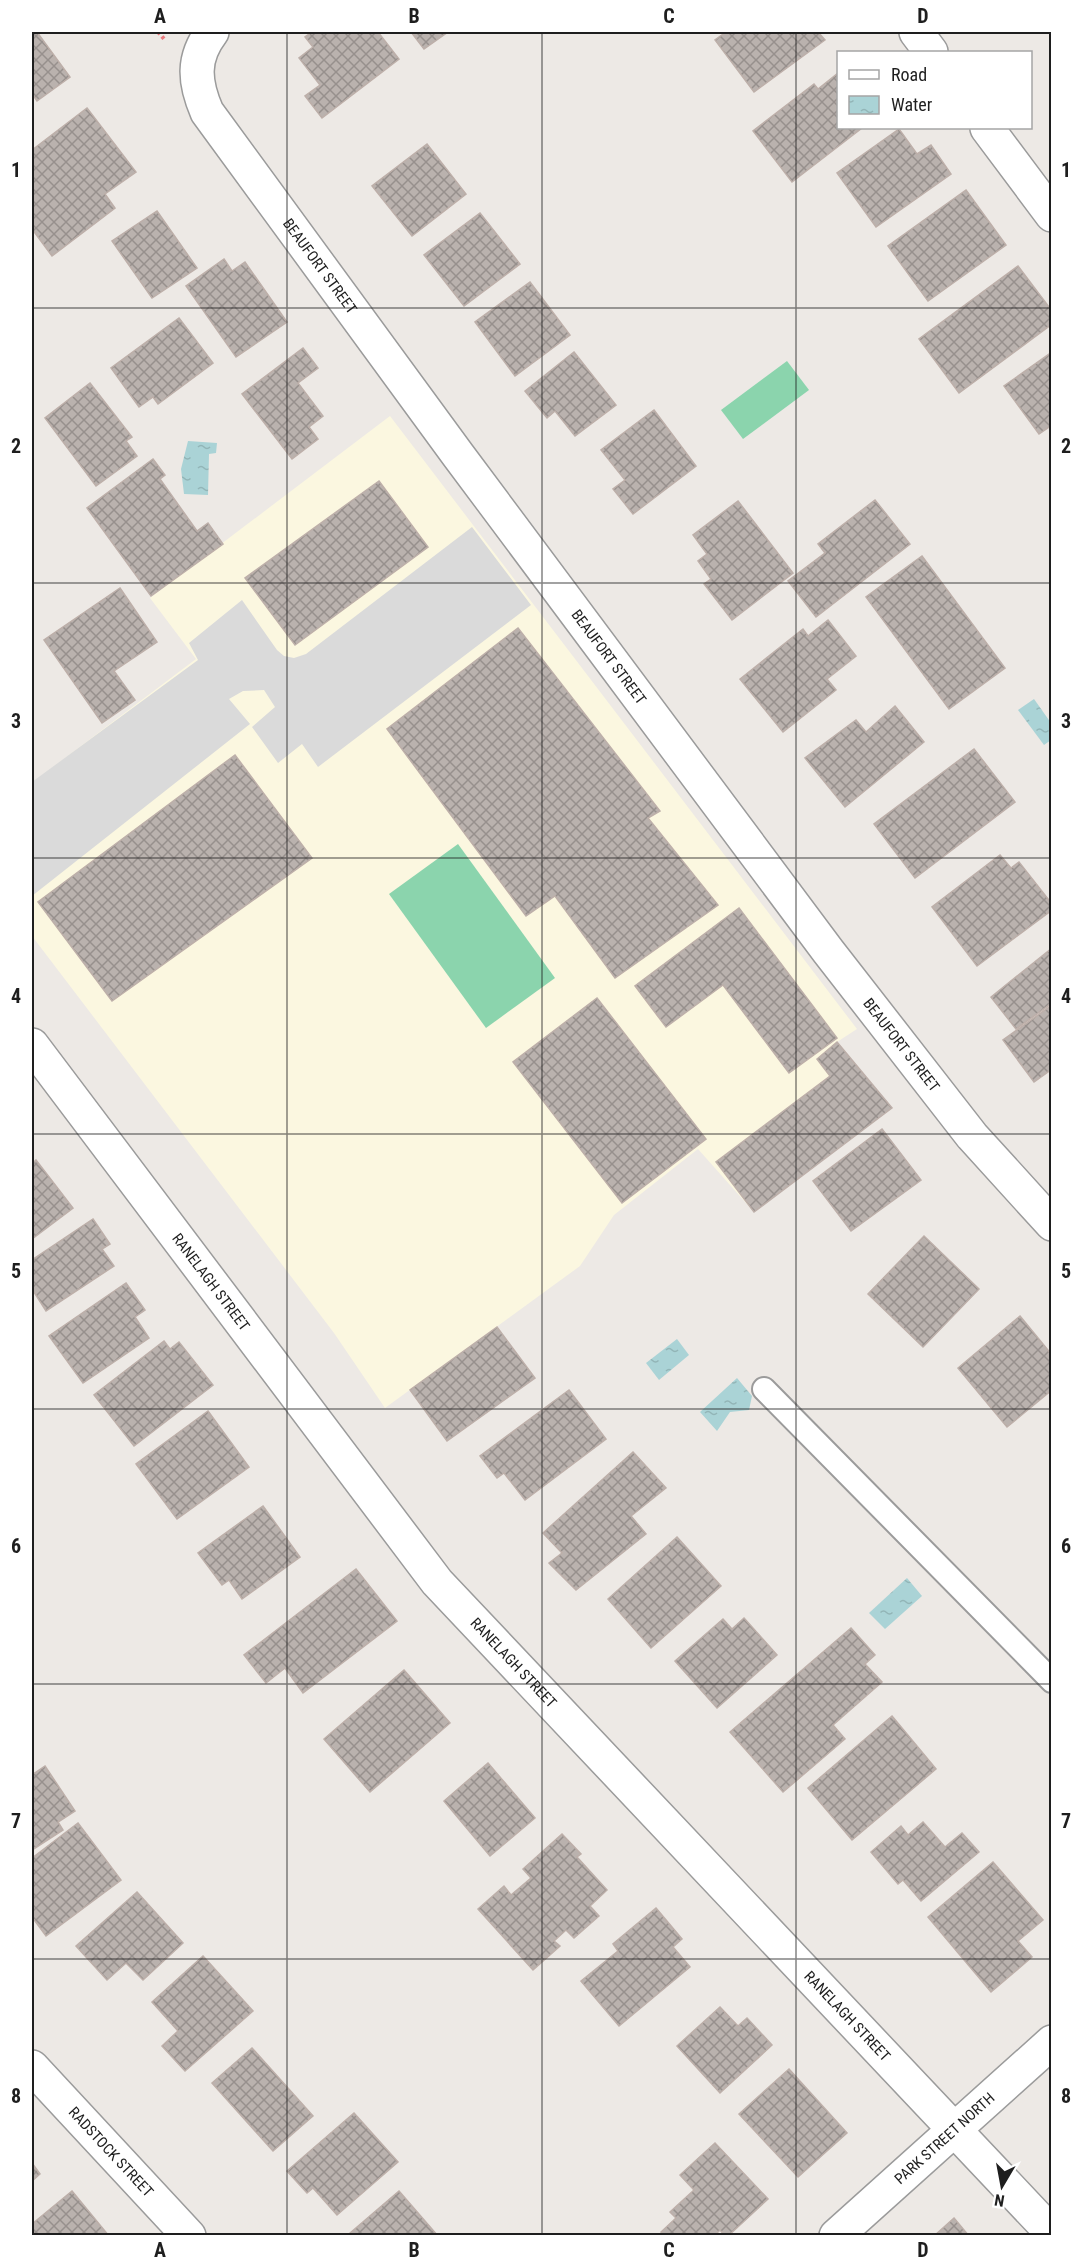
<svg xmlns="http://www.w3.org/2000/svg" width="1083" height="2267" viewBox="0 0 1083 2267" font-family="'Roboto Condensed',sans-serif">
  <style>
    .education { fill: #fbf7e0 }
    .pitch { fill: #8bd4ad }
    .parking { fill: #dadada }
    .water { fill: url(#water-ripples) }
    .building { fill: url(#building-cross-hatch); stroke: #bdafa9; stroke-width: 1.5 }
    .lines { fill: none; stroke-linecap: round; stroke-linejoin: round }
    .lane-casing { stroke: #9b9b9b; stroke-width: 26 }
    .street-casing { stroke: #9b9b9b; stroke-width: 36 }
    .path { stroke: #ea797e; stroke-width: 4; stroke-dasharray: 3 3; stroke-linecap: butt }
    .lane { stroke: #fff; stroke-width: 22 }
    .street { stroke: #fff; stroke-width: 33 }
    .grid { fill: none; stroke: #1e1e1e; stroke-width: 1.5; stroke-opacity: 0.55 }
    .labels { text-anchor: middle; dominant-baseline: central; stroke-width: 5; stroke-linejoin: round; paint-order: stroke }
    .street-label { font-size: 15px; fill: #1e1e1e; stroke: #fff }
    .neatline { fill: none; stroke: #1e1e1e; stroke-width: 2 }
    .grid-label { font-size: 20px; text-anchor: middle; font-weight: bold; fill: #1e1e1e }
  </style>
  <defs>
    <pattern id="water-ripples" width="26" height="14" patternUnits="userSpaceOnUse" patternTransform="scale(1.5)"><rect width="26" height="14" fill="#aad3d6"/><path d="M2 4q2-2 4 0t4 0M15 11q2-2 4 0t4 0" fill="none" stroke="#92b5b7"/></pattern>
    <pattern id="building-cross-hatch" width="8" height="8" patternUnits="userSpaceOnUse" patternTransform="scale(1.5)"><rect width="8" height="8" fill="#bab2ae"/><path d="M0 0l8 8M0 8l8-8" fill="none" stroke="#97908d"/></pattern>
  </defs>
  <rect width="100%" height="100%" fill="#ede9e5"/>
  <path class="education" d="M390 416 857 1029 837 1042 892 1108 754 1212 698 1149 614 1215 580 1266 385 1408 334 1333 32 936V783L196 659 150 598Z"/>
  <g class="pitch">
    <path d="M787 361 809 390 743 439 721 410Z"/>
    <path d="M458 844 555 978 486 1028 389 894Z"/>
  </g>
  <path class="parking" d="M472 527 531 605 318 767 302 744 278 763 252 727 275 707 264 690 243 691 229 699 250 724 32 896V782L198 660 189 643 242 600 277 650 284 656 294 658 306 654Z"/>
  <g class="water">
    <path d="M188 441 217 443 216 453 209 454 208 495 184 494 181 469Z"/>
    <path d="M1034 699 1051 723V740L1044 745 1018 710Z"/>
    <path d="M677 1339 689 1355 659 1380 646 1363Z"/>
    <path d="M737 1378 752 1396 749 1410 730 1412 717 1431 700 1412Z"/>
    <path d="M907 1578 922 1596 885 1629 869 1613Z"/>
  </g>
  <g class="building">
    <path d="M32 32H37L70 77 37 101 33 95 32 96Z"/>
    <path d="M312 32H378L399 59 322 118 305 96 320 85 299 58 313 47 305 37Z"/>
    <path d="M411 32H448L424 49Z"/>
    <path d="M726 32H818L825 40 754 92 715 40Z"/>
    <path d="M838 73V128H862L792 182 753 131 814 84 818 89Z"/>
    <path d="M87 108 136 172 105 194 115 208 52 256 32 229V150Z"/>
    <path d="M899 129 917 154 931 145 951 174 876 227 837 173Z"/>
    <path d="M427 144 466 194 412 236 372 186Z"/>
    <path d="M966 190 1006 245 928 301 888 246Z"/>
    <path d="M157 211 197 268 152 298 112 241Z"/>
    <path d="M480 213 520 264 464 306 424 255Z"/>
    <path d="M224 259 232 271 245 262 287 322 236 357 186 286Z"/>
    <path d="M1018 266 1052 311V324L959 393 919 339Z"/>
    <path d="M530 282 570 335 515 376 475 322Z"/>
    <path d="M179 318 213 363 158 404 153 397 139 407 111 368Z"/>
    <path d="M303 348 318 368 298 383 323 416 309 427 318 439 292 459 242 394Z"/>
    <path d="M574 352 616 405 575 436 555 411 547 418 525 391Z"/>
    <path d="M1052 352V425L1039 434 1004 386Z"/>
    <path d="M90 383 132 437 126 441 137 456 96 486 45 418Z"/>
    <path d="M654 410 696 466 633 514 613 489 625 480 601 450Z"/>
    <path d="M153 459 165 475 160 479 197 531 208 523 223 544 151 596 87 508Z"/>
    <path d="M379 481 428 547 295 645 245 578Z"/>
    <path d="M875 500 910 544 816 617 788 581 825 553 818 544Z"/>
    <path d="M738 501 793 573 732 620 704 584 711 579 698 561 707 554 693 535Z"/>
    <path d="M922 556 1005 668 949 709 866 597Z"/>
    <path d="M120 588 157 642 114 671 135 700 102 723 44 640Z"/>
    <path d="M828 620 856 656 827 679 836 690 783 732 740 679 803 629 808 636Z"/>
    <path d="M518 628 660 811 648 818 718 905 615 978 555 896 526 916 387 729Z"/>
    <path d="M895 706 924 742 845 807 805 758 856 720 866 732Z"/>
    <path d="M974 749 1015 802 915 878 874 824Z"/>
    <path d="M235 755 312 858 112 1001 38 902Z"/>
    <path d="M1000 855 1011 868 1019 862 1052 904V910L977 966 932 907Z"/>
    <path d="M739 908 837 1038 789 1073 723 985 666 1027 635 986Z"/>
    <path d="M1052 948V1003L1016 1029 991 997Z"/>
    <path d="M597 998 706 1139 622 1203 513 1062Z"/>
    <path d="M1052 1005V1069L1034 1082 1003 1040Z"/>
    <path d="M837 1042 892 1108 754 1212 716 1162 830 1076 817 1059Z"/>
    <path d="M882 1129 921 1180 851 1231 813 1181Z"/>
    <path d="M36 1160 73 1208 32 1239V1164Z"/>
    <path d="M93 1219 110 1244 102 1249 114 1266 46 1311 32 1289V1260Z"/>
    <path d="M924 1236 979 1289 923 1347 868 1294Z"/>
    <path d="M126 1283 145 1310 135 1317 149 1338 83 1383 49 1336Z"/>
    <path d="M1020 1316 1052 1355V1390L1007 1427 958 1368Z"/>
    <path d="M497 1327 535 1378 447 1441 410 1390Z"/>
    <path d="M164 1341 170 1349 179 1342 213 1385 134 1446 94 1395Z"/>
    <path d="M569 1390 606 1439 525 1500 504 1473 497 1478 480 1456Z"/>
    <path d="M208 1411 249 1467 177 1519 136 1464Z"/>
    <path d="M633 1452 666 1488 631 1516 646 1534 576 1590 549 1563 562 1553 543 1533Z"/>
    <path d="M263 1506 300 1557 242 1599 229 1580 222 1585 198 1553Z"/>
    <path d="M677 1537 721 1586 651 1648 608 1599Z"/>
    <path d="M356 1569 397 1621 303 1693 285 1668 266 1683 244 1655Z"/>
    <path d="M744 1618 777 1655 717 1708 675 1661 723 1619 732 1629Z"/>
    <path d="M851 1628 875 1655 865 1664 882 1682 833 1725 845 1739 783 1792 730 1732Z"/>
    <path d="M404 1670 450 1723 370 1792 324 1739Z"/>
    <path d="M892 1716 936 1769 852 1840 808 1788Z"/>
    <path d="M488 1763 535 1818 490 1856 444 1801Z"/>
    <path d="M45 1766 75 1811 58 1822 63 1830 32 1850V1775Z"/>
    <path d="M923 1822 945 1847 962 1833 979 1852 921 1901 903 1880 898 1884 871 1852 901 1826 908 1835Z"/>
    <path d="M78 1823 121 1880 46 1936 32 1917V1858Z"/>
    <path d="M562 1834 581 1854 577 1857 607 1890 590 1906 599 1916 574 1938 566 1930 554 1941 560 1946 533 1970 478 1909 504 1886 511 1895 531 1878 523 1869Z"/>
    <path d="M993 1862 1043 1920 1018 1941 1032 1957 991 1992 928 1917Z"/>
    <path d="M137 1892 183 1943 143 1980 126 1963 107 1980 76 1946Z"/>
    <path d="M656 1908 682 1939 673 1947 690 1967 619 2026 581 1981 618 1951 613 1944Z"/>
    <path d="M203 1956 253 2011 185 2071 162 2046 178 2031 152 2002Z"/>
    <path d="M720 2007 738 2026 747 2018 772 2045 720 2093 677 2046Z"/>
    <path d="M252 2048 313 2116 273 2151 212 2083Z"/>
    <path d="M789 2069 847 2133 798 2177 739 2114Z"/>
    <path d="M354 2113 398 2162 337 2215 313 2188 307 2193 287 2171Z"/>
    <path d="M715 2143 768 2199 728 2236H725L720 2230 714 2236H664L661 2232 676 2218 670 2212 694 2190 680 2175Z"/>
    <path d="M32 2163 40 2174 32 2181Z"/>
    <path d="M72 2191 109 2236H32V2224Z"/>
    <path d="M399 2191 438 2236H350L349 2234Z"/>
    <path d="M954 2218 969 2236H934Z"/>
  </g>
  <g class="lines">
    <g class="lane-casing">
      <path id="lane" d="M764 1389 1052 1681"/>
    </g>
    <g class="street-casing">
      <g id="street">
        <path id="s1" d="M212 32C192 58 194 82 207 112L458 455 828 951 972 1136 1052 1224"/>
        <path d="M916 32 931 52"/>
        <path d="M987 128 1052 215"/>
        <path id="s2" d="M32 1045 437 1582 1052 2233"/>
        <path id="s3" d="M32 2067 189 2236"/>
        <path id="s4" d="M836 2236 1052 2042"/>
      </g>
    </g>
    <path class="path" d="M158 32 165 40"/>
    <use href="#lane" class="lane"/>
    <use href="#street" class="street"/>
  </g>
  <path class="grid" d="M287 32V2236M542 32V2236M796 32V2236M32 308H1052M32 583H1052M32 858H1052M32 1134H1052M32 1409H1052M32 1684H1052M32 1959H1052"/>
  <g class="labels">
    <g class="street-label">
      <text stroke="none"><textPath href="#s1" startOffset="276">BEAUFORT STREET</textPath></text>
      <text stroke="none"><textPath href="#s1" startOffset="762">BEAUFORT STREET</textPath></text>
      <text stroke="none"><textPath href="#s1" startOffset="1248">BEAUFORT STREET</textPath></text>
      <text stroke="none"><textPath href="#s2" startOffset="297">RANELAGH STREET</textPath></text>
      <text stroke="none"><textPath href="#s2" startOffset="784">RANELAGH STREET</textPath></text>
      <text stroke="none"><textPath href="#s2" startOffset="1270">RANELAGH STREET</textPath></text>
      <text stroke="none"><textPath href="#s4" startOffset="146">PARK STREET NORTH</textPath></text>
      <text stroke="none"><textPath href="#s3" startOffset="116">RADSTOCK STREET</textPath></text>
    </g>
  </g>
  <rect width="1083" height="2267" fill="none" stroke="#ffffff" stroke-width="66"/>
  <rect x="837" y="51" width="195" height="78" fill="#ffffff" stroke="#a5a5a5" stroke-width="1.5"/>
  <rect x="849" y="70" width="30" height="9" fill="#ffffff" stroke="#a5a5a5" stroke-width="1.5"/>
  <text x="891" y="81" font-size="18" fill="#1e1e1e">Road</text>
  <rect x="849" y="96" width="30" height="18" fill="url(#water-ripples)" stroke="#a5a5a5" stroke-width="1.5"/>
  <text x="891" y="111" font-size="18" fill="#1e1e1e">Water</text>
  <g transform="translate(1002 2186) rotate(190)" stroke="#ffffff" stroke-width="4.5" paint-order="stroke">
  <path d="M0-4.5L10 22L0 15L-10 22Z" fill="#1e1e1e"/>
  <text y="-9" font-size="16" font-weight="bold" text-anchor="middle" fill="#1e1e1e">N</text>
  </g>
  <rect x="33" y="33" width="1017" height="2201" class="neatline"/>
  <g class="grid-label">
    <text x="160" y="23">A</text>
    <text x="414" y="23">B</text>
    <text x="669" y="23">C</text>
    <text x="923" y="23">D</text>
    <text x="16" y="177">1</text>
    <text x="1066" y="177">1</text>
    <text x="16" y="453">2</text>
    <text x="1066" y="453">2</text>
    <text x="16" y="728">3</text>
    <text x="1066" y="728">3</text>
    <text x="16" y="1003">4</text>
    <text x="1066" y="1003">4</text>
    <text x="16" y="1278">5</text>
    <text x="1066" y="1278">5</text>
    <text x="16" y="1553">6</text>
    <text x="1066" y="1553">6</text>
    <text x="16" y="1828">7</text>
    <text x="1066" y="1828">7</text>
    <text x="16" y="2103">8</text>
    <text x="1066" y="2103">8</text>
    <text x="160" y="2257">A</text>
    <text x="414" y="2257">B</text>
    <text x="669" y="2257">C</text>
    <text x="923" y="2257">D</text>
  </g>
</svg>
